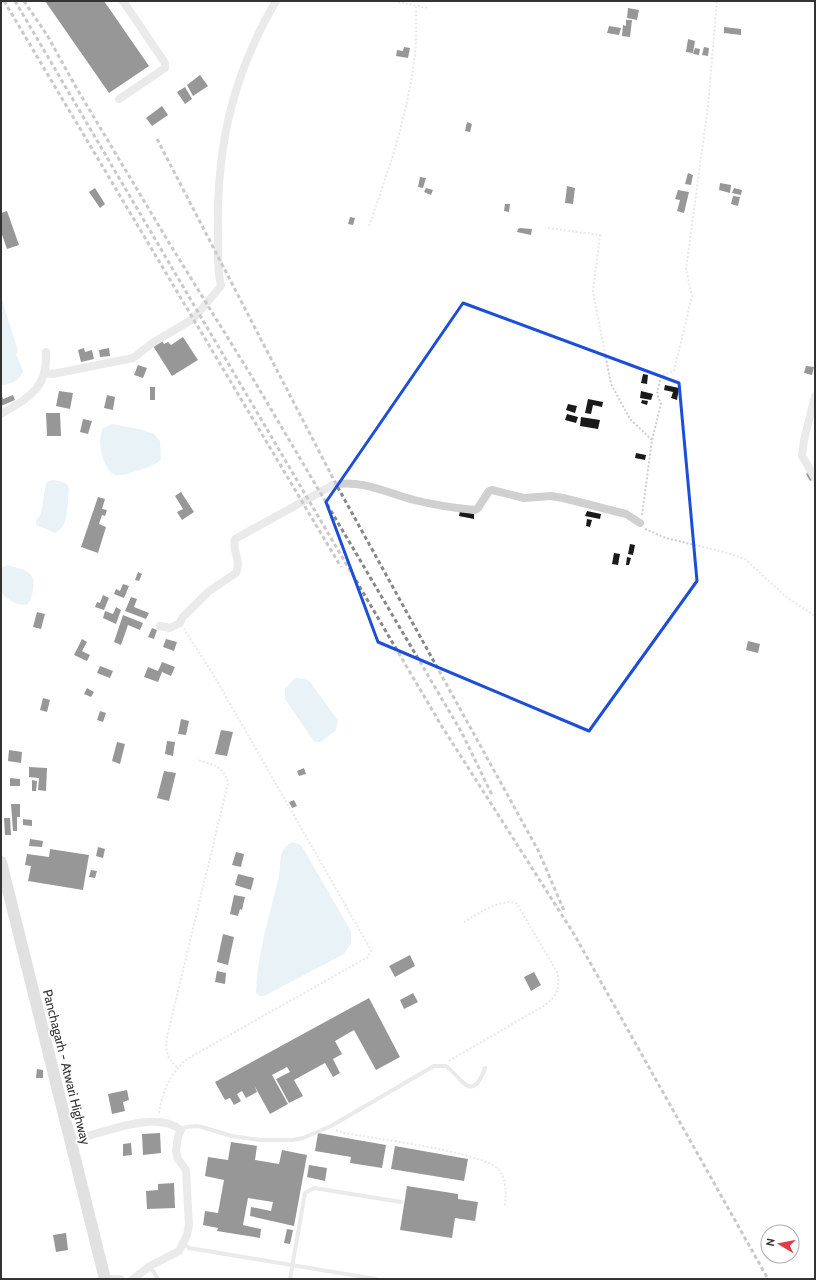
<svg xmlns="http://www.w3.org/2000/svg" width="816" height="1280" viewBox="0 0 816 1280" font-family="Cabin,sans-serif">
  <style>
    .water { fill: #cfe2ee }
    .building { fill: #1a1a1a }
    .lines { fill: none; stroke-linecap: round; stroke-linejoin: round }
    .path { stroke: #cdcdcd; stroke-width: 2; stroke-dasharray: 2 2; stroke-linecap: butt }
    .service { stroke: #d0d0d0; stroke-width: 4 }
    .minor { stroke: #d0d0d0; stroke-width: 8 }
    .secondary { stroke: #bdbdbd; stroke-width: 12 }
    .rail { stroke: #888; stroke-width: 3; stroke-dasharray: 4 3; stroke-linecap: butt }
    .marked { fill: none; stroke: #1d4ed8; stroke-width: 3; stroke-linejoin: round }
    .labels { text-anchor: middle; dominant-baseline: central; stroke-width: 4; stroke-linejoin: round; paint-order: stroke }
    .street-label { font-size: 13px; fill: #333; stroke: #fff }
  </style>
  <rect width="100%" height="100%" fill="#fff"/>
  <g class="water">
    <path d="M1 297 18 351 16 354 23 371C19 381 11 384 1 385Z"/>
    <path d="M112 424 139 429 154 434 160 441 161 460C154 466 123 477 114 475 102 466 96 441 103 428Z"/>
    <path d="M53 480C59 481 67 481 69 488 67 502 70 526 55 533L36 525V521C37 518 41 516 41 512 44 503 43 492 47 482Z"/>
    <path d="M7 565C23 570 37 570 33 590 32 595 31 600 27 605 18 606 6 599 1 592V568Z"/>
    <path d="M299 678 308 680 311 683 338 721 336 730 321 742H316L313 740 285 699V689L294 679Z"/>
    <path d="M293 842 301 845 351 931V943L344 954 264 996H260L256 993C257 953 270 915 279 876 280 869 280 862 281 855 283 849 287 844 293 842Z"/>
  </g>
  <g class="building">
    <path d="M45 1H104L149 66 109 93Z"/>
    <path d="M628 8 639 10 637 20 627 18Z"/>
    <path d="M626 20H632L630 37 622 36 623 25 626 26Z"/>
    <path d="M609 26 621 28 619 35 607 33Z"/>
    <path d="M724 27 741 29V35L724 33Z"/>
    <path d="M688 39 695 41 693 53 686 52Z"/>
    <path d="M404 47 410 48 408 58 396 56 397 50 403 51Z"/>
    <path d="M704 47 709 48 708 56 702 55Z"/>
    <path d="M695 48 700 49 699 55 693 54Z"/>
    <path d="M200 75 208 86 193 96 187 85Z"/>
    <path d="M185 87 192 99 185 104 177 92Z"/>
    <path d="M162 106 168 115 152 126 146 118Z"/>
    <path d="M467 122 472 124 470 132 465 131Z"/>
    <path d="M688 173 693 175 691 185 685 184Z"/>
    <path d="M420 177 426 178 423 188 418 187Z"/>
    <path d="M720 183 731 185 730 193 719 190Z"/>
    <path d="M567 186 575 188 573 204 565 203Z"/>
    <path d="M95 188 105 204 100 208 89 192Z"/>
    <path d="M426 188 433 190 431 195 424 192Z"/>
    <path d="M734 188 742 190 741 195 732 193Z"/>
    <path d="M678 190 689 192 684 213 677 211 680 200 675 199Z"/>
    <path d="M733 196 740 197 738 206 731 204Z"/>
    <path d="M505 204H510L509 212 504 211Z"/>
    <path d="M7 211 19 245 7 249 1 232V213Z"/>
    <path d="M350 217 355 218 353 225 348 224Z"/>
    <path d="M520 228 532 229 531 235 517 232 518 229Z"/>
    <path d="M183 337 198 360 172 376 153 346 162 341 164 344 168 342 171 345Z"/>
    <path d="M84 348 85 352 92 350 94 359 81 362 78 350Z"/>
    <path d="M109 348 110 356 100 357 99 350Z"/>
    <path d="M138 365 147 368 143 378 134 375Z"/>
    <path d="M806 366 814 367 812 375 804 373Z"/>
    <path d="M643 374 648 375 647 384 641 383Z"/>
    <path d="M665 385 679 388 677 400 671 398 673 392 664 390Z"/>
    <rect x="150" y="387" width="5" height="13"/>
    <path d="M59 391 73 393 70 409 56 406Z"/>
    <path d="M641 391 653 394 651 400 640 398Z"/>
    <path d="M1 393 3 399 13 395 15 400 1 406Z"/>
    <path d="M107 395 115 397 113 410 104 408Z"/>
    <path d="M588 399 603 402 602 407 593 405 591 414 585 413Z"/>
    <path d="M642 400 648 401 647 405 641 403Z"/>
    <path d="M568 404 577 406 575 413 566 410Z"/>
    <path d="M46 413H60L61 436H47Z"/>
    <path d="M567 414 578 417 576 423 565 420Z"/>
    <path d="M581 417 600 420 598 429 580 426Z"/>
    <path d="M83 419 92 421 88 434 80 432Z"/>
    <path d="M636 453 646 455 645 460 635 458Z"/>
    <path d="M808 473 812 480 810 481 806 474Z"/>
    <path d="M181 492 194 512 182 520 177 512 183 509 175 496Z"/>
    <path d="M98 497 105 499 102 509 107 510 105 516 102 515 99 524 106 527 98 553 81 547Z"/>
    <path d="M460 511 474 514V519L459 516Z"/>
    <path d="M587 511 601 514 600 519 585 516Z"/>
    <path d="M587 519 592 520 590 527 586 526Z"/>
    <path d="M630 544 635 545 633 555 628 554Z"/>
    <path d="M614 553 620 554 618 565 612 564Z"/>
    <path d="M627 557 631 558 629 565H626Z"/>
    <path d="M138 572 142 574 139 581 135 580Z"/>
    <path d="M123 584 129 586 124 598 114 594 116 589 120 591Z"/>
    <path d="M103 595 109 598 104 610 95 607 97 602 100 603Z"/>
    <path d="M131 597 137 599 134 607 149 613 146 619 125 611Z"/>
    <path d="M116 607 121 610 116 624 103 618 105 611 113 614Z"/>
    <path d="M37 612 45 614 41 629 33 627Z"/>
    <path d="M123 615 143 623 140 630 128 625 121 645 114 642Z"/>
    <path d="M152 628 157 630 154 639 148 637Z"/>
    <path d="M82 639 87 642 82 651 90 655 87 661 74 655Z"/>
    <path d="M166 639 177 642 174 651 163 647Z"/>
    <path d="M748 641 760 644 758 653 746 650Z"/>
    <path d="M162 662 175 667 171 676 162 672 158 682 144 677 148 667 158 671Z"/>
    <path d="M100 666 113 671 110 678 97 673Z"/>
    <path d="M87 688 94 692 91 697 84 694Z"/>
    <path d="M43 698 50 700 47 712 40 710Z"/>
    <path d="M100 711 106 713 103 722 97 720Z"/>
    <path d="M181 719 189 721 186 735 178 734Z"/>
    <path d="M221 730 233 732 227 756 215 754Z"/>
    <path d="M167 741 175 742 173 756 165 754Z"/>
    <path d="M117 742 125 744 120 764 112 761Z"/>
    <path d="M9 750 22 752 21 763 8 761Z"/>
    <path d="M29 767 47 768 46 791 38 790 39 778 29 777Z"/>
    <path d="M304 768 306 774 299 776 297 771Z"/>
    <path d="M164 771 176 773 169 801 157 798Z"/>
    <path d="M10 778 20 779V786H10Z"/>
    <path d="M32 780 37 781 36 791H32Z"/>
    <path d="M294 800 297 806 292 808 289 802Z"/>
    <path d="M11 804H20V817H17V831H13Z"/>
    <path d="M4 818H10L11 835H5Z"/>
    <path d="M23 819 32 820V826L23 825Z"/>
    <path d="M30 839 43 841 42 847 29 846Z"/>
    <path d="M98 847 105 849 103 858 96 856Z"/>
    <path d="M50 849 89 855 83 890 28 881 31 866 25 865 27 854 49 857Z"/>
    <path d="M236 852 244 854 241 867 232 865Z"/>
    <path d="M91 870 97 871 95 878 89 877Z"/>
    <path d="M238 874 254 878 251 890 235 885Z"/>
    <path d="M234 895 245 897 242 910 240 909 238 916 230 914Z"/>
    <path d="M223 934 234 937 228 965 217 962Z"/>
    <path d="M410 955 415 966 395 977 389 966Z"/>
    <path d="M217 971 226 973 225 984 215 982Z"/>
    <path d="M534 972 541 985 531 991 524 977Z"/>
    <path d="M413 993 418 1002 404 1009 400 1000Z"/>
    <path d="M369 998 400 1057 376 1070 354 1030 335 1041 342 1054 333 1059 340 1073 333 1077 325 1063 294 1080 303 1096 289 1103 276 1079 290 1072 287 1067 272 1075 288 1104 270 1114 254 1085 257 1092 246 1098 242 1091 237 1094 241 1101 234 1105 230 1098 225 1100 215 1082Z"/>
    <path d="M37 1069 43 1070V1078H36Z"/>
    <path d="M127 1090 129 1100 123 1102 125 1111 112 1114 108 1094Z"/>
    <path d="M160 1133 161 1153 143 1155 142 1134Z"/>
    <path d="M318 1133 386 1145 382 1168 350 1163 351 1157 315 1151Z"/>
    <path d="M231 1142 257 1146 255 1160 279 1164 282 1150 307 1155 294 1226 250 1216 251 1207 271 1211 273 1202 248 1198 243 1225 261 1229 260 1238 217 1231 218 1228 203 1225 205 1211 218 1213 224 1180 205 1176 208 1157 228 1160Z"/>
    <path d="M131 1143 132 1155 123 1156V1144Z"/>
    <path d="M395 1146 468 1159 464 1181 391 1169Z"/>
    <path d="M309 1165 327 1168 325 1181 307 1177Z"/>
    <path d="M174 1183 175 1208 147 1209 146 1191 158 1190V1184Z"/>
    <path d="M407 1186 458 1194V1199L478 1202 475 1221 455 1218 452 1238 400 1230Z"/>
    <path d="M287 1229 293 1230 290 1244 284 1243Z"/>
    <path d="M66 1233 68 1250 56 1252 53 1235Z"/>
  </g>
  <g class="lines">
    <g class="path">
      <path d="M394 1 428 8"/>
      <path d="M369 226C388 172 407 118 414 61 417 43 416 24 416 6"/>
      <path d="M548 228 600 235 593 292 611 384 630 419 652 440"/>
      <path d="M642 515 652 440 661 404 657 394 661 376 674 371 692 296 686 269 708 106 717 1"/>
      <path d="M645 529 666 538 728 553 745 559 785 596 815 616"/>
      <path d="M449 1061 545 1005C557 996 561 987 557 972L517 904C505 896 475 915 464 922"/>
      <path d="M177 1067C167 1058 165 1051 167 1037L228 783C224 766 212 764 197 760"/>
      <path d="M159 1113C162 1092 170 1073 187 1059L368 957 371 950 213 674 184 629"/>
      <path d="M336 1130 344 1133C371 1138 483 1152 498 1169 507 1179 506 1193 505 1207"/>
    </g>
    <g class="service">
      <path d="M181 1130 186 1127 198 1126 232 1136 260 1140H293L303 1138 331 1126 434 1066H446C461 1077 472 1105 485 1068"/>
      <path d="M184 1244 189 1248 376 1279"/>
      <path d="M150 1266 158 1279"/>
      <path d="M290 1279 305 1193 314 1188 401 1202"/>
    </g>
    <g class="minor">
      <path d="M119 99 165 68V63L123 1"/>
      <path d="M45 373 53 374 133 358 154 342 193 319 221 286C217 270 218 251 218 234 216 148 232 76 276 1"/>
      <path d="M815 396 804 440 802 456 815 478"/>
      <path d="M1 414C29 397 48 389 46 352"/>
      <path d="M160 626 170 628 180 623 182 618 209 591 236 573C242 559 231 550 235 539L333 485C361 479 387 493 414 500 434 505 455 508 475 510L478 508 489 491 492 490 524 498 551 496 563 498 626 514 640 523"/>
      <path d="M71 1141C100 1134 155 1109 181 1130L178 1136 176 1151 178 1159 186 1170 189 1225 187 1235 179 1251 150 1266 133 1279"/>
      <path d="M109 1279H120"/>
    </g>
    <path class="secondary" d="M1 862 105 1279"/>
    <g class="rail">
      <path d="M4 1 341 567"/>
      <path d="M15 1 441 725 574 934 768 1279"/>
      <path d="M24 1 47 35 77 89 168 241 252 377 462 733 492 795"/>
      <path d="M157 139 336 484 539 852 565 913"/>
    </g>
  </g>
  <path d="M0 0H816V1280H0ZM463 303 679 383 697 581 589 731 378 642 326 502Z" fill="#fff" fill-opacity=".55" fill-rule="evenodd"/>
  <path class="marked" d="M463 303 679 383 697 581 589 731 378 642 326 502Z"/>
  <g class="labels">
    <g class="street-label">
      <text transform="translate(67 1067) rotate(76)">Panchagarh - Atwari Highway</text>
    </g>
  </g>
  <rect width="816" height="1280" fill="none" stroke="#333333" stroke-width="4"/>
  <g transform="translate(780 1244) rotate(280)"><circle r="19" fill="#ffffff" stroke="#adadad"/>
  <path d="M0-3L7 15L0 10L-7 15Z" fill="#e63946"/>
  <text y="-6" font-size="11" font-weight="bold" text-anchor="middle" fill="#333333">N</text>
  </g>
</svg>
